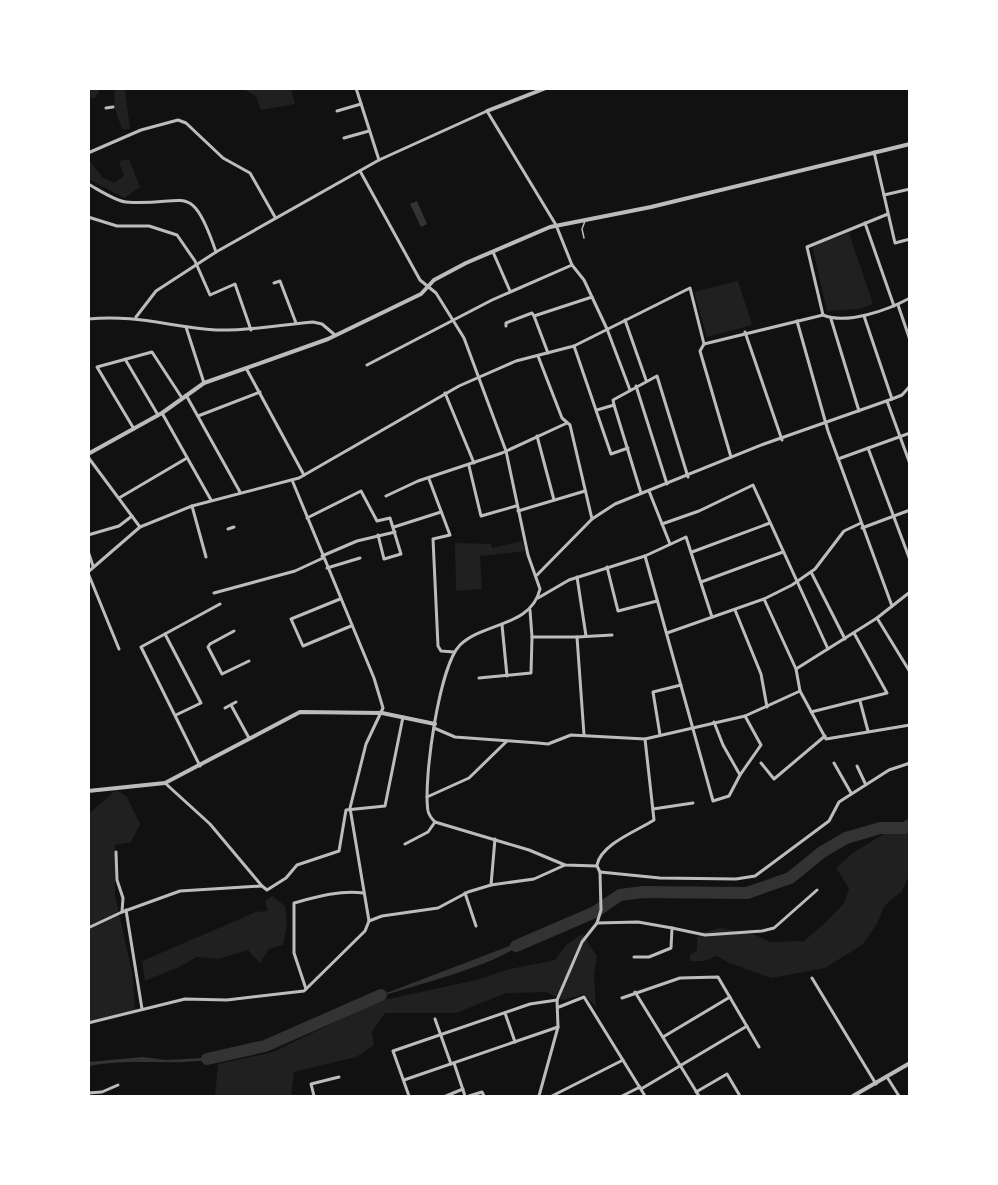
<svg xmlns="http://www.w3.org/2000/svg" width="998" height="1185" viewBox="0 0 998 1185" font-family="'Varela Round',sans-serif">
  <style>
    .green { fill: #202020 }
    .water { fill: #333 }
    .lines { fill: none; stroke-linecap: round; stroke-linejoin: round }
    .river { stroke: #333; stroke-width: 12 }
    .service { stroke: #bcbcbc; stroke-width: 1.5 }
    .minor { stroke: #bcbcbc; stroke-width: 3 }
    .tertiary { stroke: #bcbcbc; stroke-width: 4 }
  </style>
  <rect width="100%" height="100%" fill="#111"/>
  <g class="green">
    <path d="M88 89H146H125L130 129H122L114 106 115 89H100L95 98 89 97Z"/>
    <path d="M243 89H291L295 104 261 110 256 96Z"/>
    <path d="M129 159 140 187 124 198 89 179V160L103 178 114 183 124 176 119 161Z"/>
    <path d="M849 233 873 304 859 309 827 311 812 245Z"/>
    <path d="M738 281 752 325 707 337 694 292Z"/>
    <path d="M522 541 525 551 480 556 482 589 456 591 455 543 491 544 492 548Z"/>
    <path d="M116 790 127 797 140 824 131 842 115 845V896L133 976 135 1010 89 1021V814Z"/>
    <path d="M909 832V876L902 891 885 905 877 924 862 945 825 968 771 978 727 962 717 956 704 961H690V955L697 950V938L700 933 721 928 755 935 770 942 804 941 826 922 845 902 849 888 836 868 854 852 884 834Z"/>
    <path d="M272 896 285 906 287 924 283 945 269 949 260 963 248 950 218 959 197 957 179 967 145 981 142 961 256 912 268 911 265 901Z"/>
    <path d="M582 934 597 956 594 975 596 1007 584 994 563 1000 546 992 506 993 456 1013H385L372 1032 374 1045 356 1057 294 1072 291 1096H215L218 1064 273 1052 379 1001 476 980 510 969 555 960 566 945Z"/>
  </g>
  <g class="water">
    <path d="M417 201 427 224 421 227 410 204Z"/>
    <path d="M528 939C497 967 406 987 363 1002Z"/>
    <path d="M143 1057 166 1060 222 1057C178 1068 133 1057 89 1066V1062Z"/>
  </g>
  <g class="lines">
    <g class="river">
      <path d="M516 946 595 912 620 895 643 892 747 893 790 878 822 852 846 838 880 828H904L910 825"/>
      <path d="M207 1059 265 1046 381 995"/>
    </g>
    <path class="service" d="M584 238 582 229 585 221"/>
    <g class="minor">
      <path d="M106 108 113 107"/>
      <path d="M337 111 361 104"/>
      <path d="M344 138 369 131"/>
      <path d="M874 152 895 243 910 239"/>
      <path d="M88 153 141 130 178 120 186 123 223 158 250 173 275 217"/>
      <path d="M379 160 487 111 556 225 572 265 584 280 607 329 630 390"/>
      <path d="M360 171 420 280 436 293 464 338 506 451 528 555 540 589C531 627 484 622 460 645 439 666 423 781 428 811 429 815 432 819 435 822L428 832 405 844"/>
      <path d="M88 184C99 190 115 201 126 202 186 207 191 178 216 252"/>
      <path d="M884 195 910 189"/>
      <path d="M88 217 117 226H149L177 235 195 261 210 295 235 284 251 330"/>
      <path d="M865 223 894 306"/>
      <path d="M493 252 510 291"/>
      <path d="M274 283 280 281 296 323"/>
      <path d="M898 305 910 340"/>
      <path d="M823 315 807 247 888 214"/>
      <path d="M864 316 892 399"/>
      <path d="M136 317 156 291 216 252 379 160 356 88"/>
      <path d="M88 319C136 314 170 327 216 330 249 331 280 325 313 322L322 324 335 335"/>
      <path d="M831 319 859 411"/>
      <path d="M625 320 646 380"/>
      <path d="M797 321 828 431 892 606"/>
      <path d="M506 326V323L532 313 534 316"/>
      <path d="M186 327 204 383"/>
      <path d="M745 332 782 440"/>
      <path d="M704 344 823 315C847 325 888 310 910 298"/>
      <path d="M574 346 611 454 628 448"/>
      <path d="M548 353 534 316 592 297"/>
      <path d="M538 356 562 418 570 425 592 519"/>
      <path d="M125 359 158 415"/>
      <path d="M367 365 492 300 572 265"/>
      <path d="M246 368 304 475"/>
      <path d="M636 386 667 484"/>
      <path d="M445 393 474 463"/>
      <path d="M186 395 240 492"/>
      <path d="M887 401 910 464"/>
      <path d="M614 405 641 493"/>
      <path d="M597 410 614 405 613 400 657 376 688 477"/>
      <path d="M162 413 211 500"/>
      <path d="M198 416 260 392"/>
      <path d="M134 429 97 367 152 352 182 398"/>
      <path d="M537 436 554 500"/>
      <path d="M868 448 910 560"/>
      <path d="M88 457 140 527"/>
      <path d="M838 459 910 433"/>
      <path d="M469 466 481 516 516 506"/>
      <path d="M429 479 450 535 433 539 438 646 441 651 454 652"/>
      <path d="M649 491 670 544"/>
      <path d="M386 496 418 481 502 453 567 423"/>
      <path d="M119 498 187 458"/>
      <path d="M192 506 206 557"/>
      <path d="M518 511 585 491"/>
      <path d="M307 518 361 491 377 521 390 518 401 554 384 559 378 535"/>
      <path d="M662 524 699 511 753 485 828 649"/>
      <path d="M394 527 441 512"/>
      <path d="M862 528 910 510"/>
      <path d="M228 529 234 527"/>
      <path d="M88 535 119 526 132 516"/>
      <path d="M88 551 93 566"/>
      <path d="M692 552 770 523"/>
      <path d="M322 556 357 541 395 532"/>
      <path d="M645 556 713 801 729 796 740 775 723 745 714 722"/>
      <path d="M607 567 618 611 657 601"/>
      <path d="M327 568 360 558"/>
      <path d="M88 572 140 527 192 506 299 478 459 386 516 361 574 346 690 288 704 344 700 351 731 457"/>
      <path d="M811 572 845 639"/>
      <path d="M88 573 119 649"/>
      <path d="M537 575 592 519 615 504 764 444 892 399 902 395 910 386"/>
      <path d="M577 577 586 636"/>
      <path d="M701 582 783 552"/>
      <path d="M214 593 295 571 323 558"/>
      <path d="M538 598 569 580 645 556 686 537 712 617"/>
      <path d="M340 599 291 619 303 646 351 626"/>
      <path d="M764 599 796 669 800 691 826 739 910 725"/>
      <path d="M530 610 532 637H577L584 735"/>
      <path d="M735 610 761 674 767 707"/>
      <path d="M877 618 910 672"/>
      <path d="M502 625 507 676"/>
      <path d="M234 631 210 644 208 647 222 674 249 661"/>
      <path d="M667 633 764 599 792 585 815 569 844 531 861 523"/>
      <path d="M165 634 201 703 176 715"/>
      <path d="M577 637 612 635"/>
      <path d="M796 669 877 618 910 592"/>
      <path d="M479 678 531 673 532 637"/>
      <path d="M860 701 868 731"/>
      <path d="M231 705 249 738"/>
      <path d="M225 708 236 702"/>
      <path d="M811 712 887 693 854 633"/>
      <path d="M434 728 455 737 538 743 548 744 571 735 645 739 745 716 800 691"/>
      <path d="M660 735 653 692 681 685"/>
      <path d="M761 763 774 779 825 736"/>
      <path d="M834 763 851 793"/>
      <path d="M200 766 141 647 220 604"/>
      <path d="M857 766 865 783"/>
      <path d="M740 775 761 745 745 716"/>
      <path d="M427 797 469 778 507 741"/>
      <path d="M653 809 693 803"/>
      <path d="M435 822 529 850 565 865 597 866 600 872"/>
      <path d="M116 852 117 880 123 898 122 912 180 891 262 886 210 824 165 783"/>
      <path d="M597 865C601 844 637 831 654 820L645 739"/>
      <path d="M491 885 495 839"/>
      <path d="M262 886 267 890 286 878 297 865 339 851 346 810 385 806 403 717"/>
      <path d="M465 893 476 926"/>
      <path d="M126 910 142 1009"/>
      <path d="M369 921 382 916 438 908 468 892 491 885 534 879 565 865"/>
      <path d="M597 923 638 922 672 928 671 948 649 957H634"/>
      <path d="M88 928 122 912"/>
      <path d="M672 928 705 935 762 931 774 928 817 890"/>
      <path d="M812 978 876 1084"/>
      <path d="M306 989 294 953V903C316 897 340 890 363 893"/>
      <path d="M635 992 699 1096"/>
      <path d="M622 998 680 978 718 977 759 1047"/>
      <path d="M559 1007 584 997 645 1096"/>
      <path d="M505 1013 515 1042"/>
      <path d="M435 1019 451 1064"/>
      <path d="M88 1023 185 999 227 1000 304 991 365 931 369 921 350 808 366 744 383 708 374 678 292 480"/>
      <path d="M663 1037 730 997"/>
      <path d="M454 1063 465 1096"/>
      <path d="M887 1077 899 1096"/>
      <path d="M404 1080 558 1027"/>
      <path d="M641 1089 747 1026"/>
      <path d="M696 1092 727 1074 740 1096"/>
      <path d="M88 1093 102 1092 118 1085"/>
      <path d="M314 1096 311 1084 339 1077"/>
      <path d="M409 1096 393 1051 530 1004 557 1000"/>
      <path d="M446 1096 463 1089"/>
      <path d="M469 1096 482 1092 484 1096"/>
      <path d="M539 1096 558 1027 557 1000 582 942 597 923 601 910 600 872 660 878 736 879 755 876 829 821 839 802 889 770 910 763"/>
      <path d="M552 1096 623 1060"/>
      <path d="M622 1096 640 1087"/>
    </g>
    <g class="tertiary">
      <path d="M487 111 546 88"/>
      <path d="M88 454 162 413 204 383 328 339 421 294 434 280 466 263 550 227 651 207 910 144"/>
      <path d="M88 791 165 783 300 712 382 713 435 724"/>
      <path d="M853 1096 910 1063"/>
    </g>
  </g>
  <rect width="998" height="1185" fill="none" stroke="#ffffff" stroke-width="180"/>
</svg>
